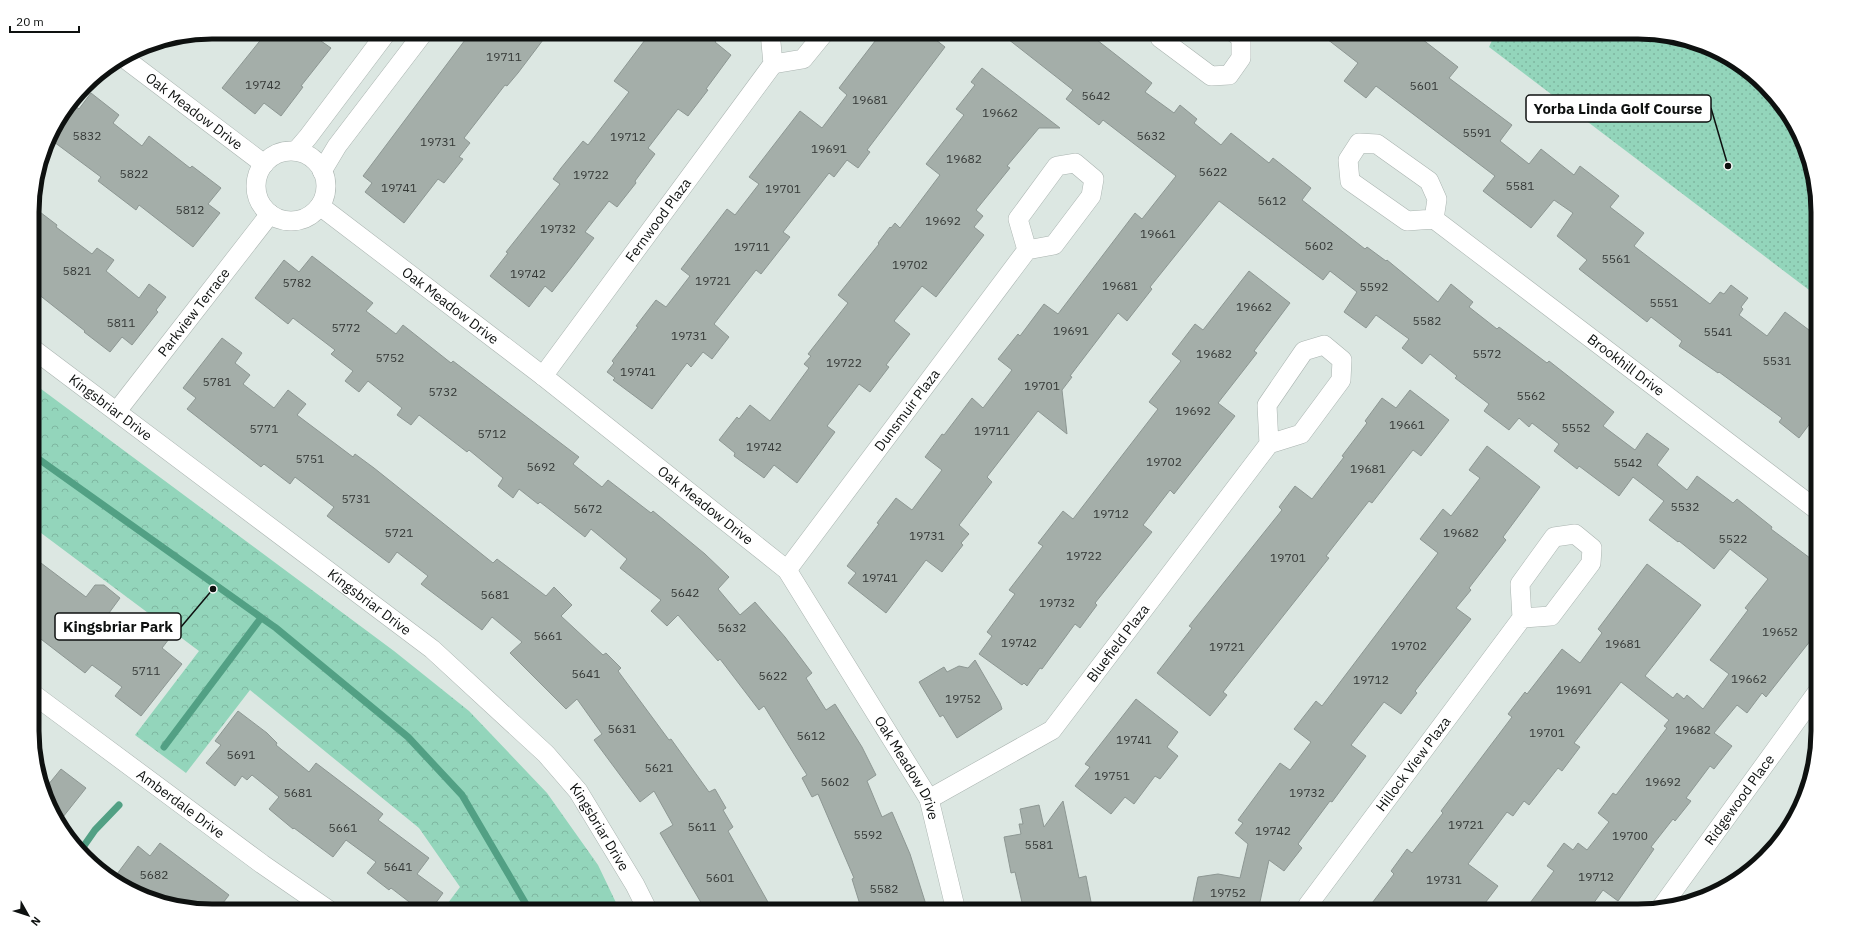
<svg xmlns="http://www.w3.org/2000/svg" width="1850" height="943" viewBox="0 0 1850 943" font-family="'IBM Plex Sans',sans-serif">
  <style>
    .grass { fill: url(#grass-dots) }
    .park { fill: url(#park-crowns) }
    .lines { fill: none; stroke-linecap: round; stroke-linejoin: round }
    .stream { stroke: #52a084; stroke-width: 7 }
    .building { fill: #a4aea9; stroke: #8d9793 }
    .minor-casing { stroke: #aab4b0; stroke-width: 20 }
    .minor { stroke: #fff; stroke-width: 19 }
    .labels { text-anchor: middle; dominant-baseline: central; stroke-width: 3.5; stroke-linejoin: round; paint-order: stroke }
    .number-label { font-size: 12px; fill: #343836 }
    .street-label { font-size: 14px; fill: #0e1110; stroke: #fff }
    .rim { fill: none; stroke: #0e1110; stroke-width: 5 }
    .leader { fill: none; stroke: #0e1110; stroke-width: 1.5 }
    .callout-dot { fill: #0e1110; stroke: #fff; stroke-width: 1.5 }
    .callout { fill: #fff; stroke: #0e1110; stroke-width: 1.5 }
    .callout-label { font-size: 15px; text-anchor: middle; font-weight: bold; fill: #0e1110 }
  </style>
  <defs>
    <pattern id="grass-dots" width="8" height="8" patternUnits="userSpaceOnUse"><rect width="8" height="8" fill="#93d5bb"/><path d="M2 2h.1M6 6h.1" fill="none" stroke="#7eb6a0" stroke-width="1.8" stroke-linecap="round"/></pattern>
    <pattern id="park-crowns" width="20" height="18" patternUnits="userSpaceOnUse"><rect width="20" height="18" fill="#93d5bb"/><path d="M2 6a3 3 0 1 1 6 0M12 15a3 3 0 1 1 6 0" fill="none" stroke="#7eb6a0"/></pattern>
  </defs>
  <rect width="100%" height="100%" fill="#dce7e2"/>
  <path class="grass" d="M1496 32H1638L1717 50 1781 103 1804 143 1816 189 1817 296 1489 47Z"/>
  <path class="park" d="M33 383 394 651 469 711 547 793 598 865 620 911H442L460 887 419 828 250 690 186 773 135 735 199 651 33 527Z"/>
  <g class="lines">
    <g class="stream">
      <path d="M33 455 276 628 408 737 462 795 530 911"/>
      <path d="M164 747 261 618"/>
      <path d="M81 850 95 830 119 805"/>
    </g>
  </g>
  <g class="building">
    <path d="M267 32H329L321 41 331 48 301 86 303 87 281 116 264 103 255 114 222 88Z"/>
    <path d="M471 32H549L518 73 507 86 505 85 464 138 470 143 459 157 463 159 444 183 438 179 404 223 365 192 372 183 363 176Z"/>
    <path d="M651 32H723L715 42 731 55 706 89 708 90 688 116 678 109 648 148 655 154 635 181 636 183 617 207 609 201 585 232 594 238 571 268 552 292 545 286 529 307 490 276 508 253 506 252 560 184 553 179 561 168 583 141 588 145 629 92 614 81Z"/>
    <path d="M882 32H926L945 47 867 150 870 152 858 168 847 160 834 177 829 173 783 232 790 237 761 274 756 270 714 324 729 337 712 359 703 352 691 367 687 363 652 409 613 380 615 378 607 372 614 363 612 361 638 327 636 326 656 300 666 307 690 276 681 269 727 209 735 215 759 184 749 177 800 111 822 128 847 95 839 88Z"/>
    <path d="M999 32H1104L1097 40 1152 83 1145 92 1174 113 1180 105 1197 119 1194 123 1221 145 1231 133 1269 163 1273 158 1311 188 1302 200 1365 249 1367 247 1386 261 1387 260 1438 302 1451 284 1473 302 1469 307 1497 329 1499 327 1547 363 1549 361 1614 412 1603 426 1635 450 1647 433 1669 449 1657 465 1687 490 1697 476 1733 503 1737 499 1772 527 1771 529 1818 564V631L1766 697 1762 693 1747 713 1737 705 1714 733 1732 746 1714 769 1710 766 1686 798 1691 801 1675 821 1673 819 1651 847 1654 849 1618 901 1603 890 1588 911H1524L1554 871 1547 866 1564 843 1573 850 1578 843 1587 850 1609 822 1598 813 1613 793 1616 795 1667 728 1664 726 1669 720 1621 682 1574 743 1580 747 1562 771 1558 768 1529 805 1524 801 1513 816 1507 812 1468 864 1498 886 1479 911H1366L1394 874 1391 871 1407 849 1412 853 1443 813 1441 811 1512 717 1508 714 1525 692 1527 694 1562 649 1580 663 1602 633 1598 629 1647 564 1701 605 1645 676 1673 698 1677 693 1684 699 1687 695 1703 709 1729 674 1710 660 1748 610 1745 608 1768 579 1730 549 1714 569 1679 541 1678 542 1649 520 1664 501 1633 477 1619 496 1579 466 1577 469 1554 451 1559 444 1532 423 1529 427 1519 418 1509 430 1484 411 1489 404 1455 378 1457 376 1430 354 1422 364 1402 348 1409 339 1376 315 1366 328 1344 312 1357 292 1330 271 1323 280 1219 201 1150 287 1152 289 1127 321 1118 313 1070 376 1072 377 1062 390 1067 434 1038 411 987 477 992 482 959 525 969 534 961 543 963 545 942 572 926 560 886 613 848 583 856 573 847 566 879 524 877 523 896 498 912 510 942 470 925 457 942 434 944 435 972 398 983 408 1012 370 998 359 1018 334 1020 336 1044 304 1058 314 1135 213 1142 219 1176 176 1103 120 1099 125 1066 99 1073 90Z"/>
    <path d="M1318 32H1413L1458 67 1449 78 1512 125 1500 141 1529 164 1541 149 1574 175 1580 166 1619 196 1610 207 1644 233 1634 246 1710 304 1720 292 1724 294 1731 285 1748 298 1741 307 1743 309 1739 315 1767 336 1785 312 1817 336V414L1799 438 1779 422 1782 418 1719 372 1718 373 1679 346 1682 341 1651 317 1647 322 1579 269 1587 260 1557 236 1573 213 1554 200 1531 228 1483 191 1495 176 1376 86 1366 98 1344 81 1358 63Z"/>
    <path d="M982 68 1060 128H1039L1007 166 1010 168 976 210 983 216 974 227 984 235 936 297 922 286 894 321 910 334 886 365 889 367 870 392 859 384 827 426 835 432 797 483 774 465 764 478 734 456 735 453 719 440 737 417 739 419 750 405 770 421 809 368 804 364 811 356 808 354 848 303 838 295 879 244 878 243 890 227 891 228 895 223 900 228 940 175 926 164 964 115 956 109 975 85 971 82Z"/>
    <path d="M91 93 119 115 113 123 142 146 149 136 190 168 192 166 221 188 208 204 220 213 193 247 139 205 136 210 98 181 101 177 50 139 75 106 79 109Z"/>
    <path d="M32 206 57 225 56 227 92 254 97 248 114 260 106 271 139 298 149 284 166 297 156 310 158 312 132 345 122 337 110 352 84 332 85 331 33 290Z"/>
    <path d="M312 256 373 303 366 311 396 334 403 325 451 363 453 361 579 457 573 464 602 487 608 480 651 513 653 511 705 554 729 577 718 589 740 615 755 602 785 637 812 673 806 678 826 710 835 704 862 747 876 775 867 781 882 817 892 812 910 854 928 911H862L852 879 854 878 818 794 812 797 802 778 807 775 764 706 759 710 720 659 718 661 678 615 667 626 651 611 661 600 620 568 627 559 591 529 585 537 540 502 538 504 519 489 513 498 498 486 503 478 469 450 467 452 419 415 411 425 397 415 402 408 368 381 359 392 345 381 353 371 331 354 335 350 293 318 288 324 255 298 284 260 299 272Z"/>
    <path d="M1249 271 1290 303 1254 351 1257 353 1218 403 1235 416 1174 494 1170 490 1143 525 1152 532 1095 603 1097 605 1080 628 1075 624 1042 669 1040 668 1027 686 1024 683 1022 685 979 654 992 636 987 632 1015 594 1009 590 1043 546 1038 543 1063 511 1073 519 1158 409 1149 402 1181 361 1172 354 1195 324 1203 330Z"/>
    <path d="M222 338 242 353 235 363 250 375 243 384 274 408 288 390 306 404 297 415 353 457 355 454 374 468 493 563 497 559 546 596 554 587 572 605 561 616 603 655 606 653 621 668 618 671 669 740 671 739 709 792 715 789 726 808 723 810 733 827 728 831 773 911H706L660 833 673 825 654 791 640 802 594 740 602 734 577 699 566 709 510 653 522 642 492 617 482 630 421 584 428 576 397 552 389 563 327 516 334 507 295 477 290 484 264 464 261 467 187 409 196 398 183 388Z"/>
    <path d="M1410 390 1449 420 1421 456 1413 450 1372 503 1369 501 1326 556 1329 558 1223 692 1227 695 1210 716 1157 673 1192 628 1189 626 1282 510 1279 507 1295 486 1312 499 1344 457 1342 456 1367 423 1365 421 1382 398 1396 408Z"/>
    <path d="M1487 446 1540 487 1503 537 1506 540 1469 588 1471 590 1456 608 1471 619 1415 691 1417 693 1401 714 1384 702 1351 745 1366 756 1332 802 1330 801 1298 844 1302 848 1284 871 1269 860 1258 911H1191L1198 877 1218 874 1240 878 1248 844 1235 833 1243 823 1238 820 1280 763 1290 770 1311 742 1294 729 1316 701 1322 706 1438 553 1420 539 1443 509 1451 516 1480 478 1469 470Z"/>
    <path d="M33 557 86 597 95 585H104L120 598 109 613 141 638 144 634 146 636 153 626 169 639 162 648 182 664 141 716 115 696 122 687 92 665 85 673 33 633Z"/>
    <path d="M975 660 1000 703 1002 709 957 738 943 715 940 717 919 682 944 667 947 672 959 666 968 668Z"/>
    <path d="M1136 699 1178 732 1167 747 1178 756 1160 779 1155 776 1134 804 1125 797 1111 814 1075 786 1090 767 1085 764Z"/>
    <path d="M238 711 267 733 277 743 276 745 309 772 316 763 383 814 378 820 429 858 417 874 443 893 430 911H421L391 888 389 890 367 873 376 862 346 840 333 857 294 828 293 829 269 809 279 797 252 775 247 780 242 776 235 786 206 763 221 745 215 741Z"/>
    <path d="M61 769 86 788 59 822 46 800 43 791Z"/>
    <path d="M1063 801 1079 878 1086 876 1092 907 1086 908 1087 911H1024L1015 872 1011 873 1004 837 1021 834 1019 824H1023L1020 809 1039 805 1044 827Z"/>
    <path d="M160 843 229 895 217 911 133 893 114 878 138 846 150 856Z"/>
  </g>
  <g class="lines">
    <g class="minor-casing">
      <g id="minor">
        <path d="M1159 32 1160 38 1211 76 1229 75 1241 58V38L1233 32"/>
        <path id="s1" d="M124 58 264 164"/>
        <path d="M773 64 803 59 825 32"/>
        <path d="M296 151 308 137 387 32"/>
        <circle cx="291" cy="186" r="35"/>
        <path d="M322 171 337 146 424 32"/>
        <path id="s2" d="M320 206 543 376 787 570 929 799 956 911"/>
        <path id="s3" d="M1434 219 1437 199 1429 181 1377 144 1359 143 1348 160 1350 181 1407 221 1434 219 1817 510"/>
        <path id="s4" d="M33 349 432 649 546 754 578 791 635 885 648 911"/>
        <path id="s5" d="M543 376 773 64 770 32"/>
        <path id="s6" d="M117 411 270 214"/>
        <path id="s7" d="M787 570 1027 250 1054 245 1091 196 1094 179 1075 163 1057 166 1018 219 1027 250"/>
        <path id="s8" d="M33 694 262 864 330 911"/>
        <path id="s9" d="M929 799 1052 730 1269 444 1301 434 1341 380 1342 360 1324 345 1304 351 1267 405 1269 444"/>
        <path id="s10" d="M1660 909 1818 691"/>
        <path id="s11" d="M1308 911V905L1522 618 1520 584 1554 537 1575 534 1592 548 1591 563 1551 616 1522 618"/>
      </g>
    </g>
    <use href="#minor" class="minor"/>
  </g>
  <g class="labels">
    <g class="number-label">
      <text x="504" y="56">19711</text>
      <text x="263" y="84">19742</text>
      <text x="1424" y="85">5601</text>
      <text x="1096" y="95">5642</text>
      <text x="870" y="99">19681</text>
      <text x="1000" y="112">19662</text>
      <text x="1477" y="132">5591</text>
      <text x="87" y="135">5832</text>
      <text x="1151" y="135">5632</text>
      <text x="628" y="136">19712</text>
      <text x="438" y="141">19731</text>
      <text x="829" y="148">19691</text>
      <text x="964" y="158">19682</text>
      <text x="1213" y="171">5622</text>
      <text x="134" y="173">5822</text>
      <text x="591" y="174">19722</text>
      <text x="1520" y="185">5581</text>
      <text x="399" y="187">19741</text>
      <text x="783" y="188">19701</text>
      <text x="1272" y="200">5612</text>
      <text x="190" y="209">5812</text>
      <text x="943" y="220">19692</text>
      <text x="558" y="228">19732</text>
      <text x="1158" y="233">19661</text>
      <text x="1319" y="245">5602</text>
      <text x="752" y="246">19711</text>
      <text x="1616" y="258">5561</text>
      <text x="910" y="264">19702</text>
      <text x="77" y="270">5821</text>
      <text x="528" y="273">19742</text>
      <text x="713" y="280">19721</text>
      <text x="297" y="282">5782</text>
      <text x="1120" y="285">19681</text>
      <text x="1374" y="286">5592</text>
      <text x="1664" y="302">5551</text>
      <text x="1254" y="306">19662</text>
      <text x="1427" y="320">5582</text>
      <text x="121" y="322">5811</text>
      <text x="346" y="327">5772</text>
      <text x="1071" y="330">19691</text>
      <text x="1718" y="331">5541</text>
      <text x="689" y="335">19731</text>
      <text x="1214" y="353">19682</text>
      <text x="1487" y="353">5572</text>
      <text x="390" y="357">5752</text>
      <text x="1777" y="360">5531</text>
      <text x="844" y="362">19722</text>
      <text x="638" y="371">19741</text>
      <text x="217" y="381">5781</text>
      <text x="1042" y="385">19701</text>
      <text x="443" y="391">5732</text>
      <text x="1531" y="395">5562</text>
      <text x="1193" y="410">19692</text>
      <text x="1407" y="424">19661</text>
      <text x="1576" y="427">5552</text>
      <text x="264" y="428">5771</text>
      <text x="992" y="430">19711</text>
      <text x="492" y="433">5712</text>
      <text x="764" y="446">19742</text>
      <text x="310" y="458">5751</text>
      <text x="1164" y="461">19702</text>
      <text x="1628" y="462">5542</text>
      <text x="541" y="466">5692</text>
      <text x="1368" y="468">19681</text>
      <text x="356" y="498">5731</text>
      <text x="1685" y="506">5532</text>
      <text x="588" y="508">5672</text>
      <text x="1111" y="513">19712</text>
      <text x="399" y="532">5721</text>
      <text x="1461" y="532">19682</text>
      <text x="927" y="535">19731</text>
      <text x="1733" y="538">5522</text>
      <text x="1084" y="555">19722</text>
      <text x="1288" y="557">19701</text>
      <text x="880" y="577">19741</text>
      <text x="685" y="592">5642</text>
      <text x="495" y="594">5681</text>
      <text x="1057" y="602">19732</text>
      <text x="732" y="627">5632</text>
      <text x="1780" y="631">19652</text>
      <text x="548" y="635">5661</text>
      <text x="1019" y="642">19742</text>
      <text x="1623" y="643">19681</text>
      <text x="1409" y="645">19702</text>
      <text x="1227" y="646">19721</text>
      <text x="146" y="670">5711</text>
      <text x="586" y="673">5641</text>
      <text x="773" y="675">5622</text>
      <text x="1749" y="678">19662</text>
      <text x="1371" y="679">19712</text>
      <text x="1574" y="689">19691</text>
      <text x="963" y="698">19752</text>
      <text x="622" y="728">5631</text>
      <text x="1693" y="729">19682</text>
      <text x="1547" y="732">19701</text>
      <text x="811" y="735">5612</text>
      <text x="1134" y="739">19741</text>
      <text x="241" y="754">5691</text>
      <text x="659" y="767">5621</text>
      <text x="1112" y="775">19751</text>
      <text x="835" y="781">5602</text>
      <text x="1663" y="781">19692</text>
      <text x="298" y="792">5681</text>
      <text x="1307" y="792">19732</text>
      <text x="1466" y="824">19721</text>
      <text x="702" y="826">5611</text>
      <text x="343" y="827">5661</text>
      <text x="1273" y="830">19742</text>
      <text x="868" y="834">5592</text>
      <text x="1630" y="835">19700</text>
      <text x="1039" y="844">5581</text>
      <text x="398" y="866">5641</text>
      <text x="154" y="874">5682</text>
      <text x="1596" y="876">19712</text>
      <text x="720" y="877">5601</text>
      <text x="1444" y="879">19731</text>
      <text x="884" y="888">5582</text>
      <text x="1228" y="892">19752</text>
    </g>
    <g class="street-label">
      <text stroke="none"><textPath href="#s1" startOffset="88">Oak Meadow Drive</textPath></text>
      <text stroke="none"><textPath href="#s5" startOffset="194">Fernwood Plaza</textPath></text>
      <text stroke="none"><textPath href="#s2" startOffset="164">Oak Meadow Drive</textPath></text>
      <text stroke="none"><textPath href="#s6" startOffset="125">Parkview Terrace</textPath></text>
      <text stroke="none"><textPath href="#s3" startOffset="501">Brookhill Drive</textPath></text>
      <text stroke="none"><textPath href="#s4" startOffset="97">Kingsbriar Drive</textPath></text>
      <text stroke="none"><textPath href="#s7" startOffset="200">Dunsmuir Plaza</textPath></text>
      <text stroke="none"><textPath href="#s2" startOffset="488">Oak Meadow Drive</textPath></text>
      <text stroke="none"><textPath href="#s4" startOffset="421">Kingsbriar Drive</textPath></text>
      <text stroke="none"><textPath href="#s9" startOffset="250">Bluefield Plaza</textPath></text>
      <text stroke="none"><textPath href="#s11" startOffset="182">Hillock View Plaza</textPath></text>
      <text stroke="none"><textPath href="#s2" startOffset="824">Oak Meadow Drive</textPath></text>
      <text stroke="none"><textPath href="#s10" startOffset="135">Ridgewood Place</textPath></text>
      <text stroke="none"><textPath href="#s8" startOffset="184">Amberdale Drive</textPath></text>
      <text stroke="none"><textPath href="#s4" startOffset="745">Kingsbriar Drive</textPath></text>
    </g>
  </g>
  <path d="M0 0H1850V943H0ZM212 39H1638A173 173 0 0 1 1811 212V731A173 173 0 0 1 1638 904H212A173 173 0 0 1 39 731V212A173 173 0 0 1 212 39Z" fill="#fff" fill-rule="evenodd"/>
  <path class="rim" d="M212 39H1638A173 173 0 0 1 1811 212V731A173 173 0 0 1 1638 904H212A173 173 0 0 1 39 731V212A173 173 0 0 1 212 39Z"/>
  <path class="leader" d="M1728 166L1711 108M213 589L181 627"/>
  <g class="callout-dot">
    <circle cx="1728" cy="166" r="4"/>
    <circle cx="213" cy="589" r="4"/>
  </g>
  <g class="callout">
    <rect x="1526" y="95" width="185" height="27" rx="4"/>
    <rect x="55" y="613" width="126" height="27" rx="4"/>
  </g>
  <g class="callout-label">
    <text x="1618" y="114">Yorba Linda Golf Course</text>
    <text x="118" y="632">Kingsbriar Park</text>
  </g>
  <g transform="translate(28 915) rotate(129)" stroke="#ffffff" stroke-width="3" paint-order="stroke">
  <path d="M0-3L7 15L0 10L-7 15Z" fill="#0e1110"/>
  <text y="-6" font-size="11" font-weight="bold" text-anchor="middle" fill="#0e1110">N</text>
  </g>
  <path d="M10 26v6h69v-6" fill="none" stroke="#0e1110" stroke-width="2"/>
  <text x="16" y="26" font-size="12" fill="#0e1110" stroke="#ffffff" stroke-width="3" paint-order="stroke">20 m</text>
</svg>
